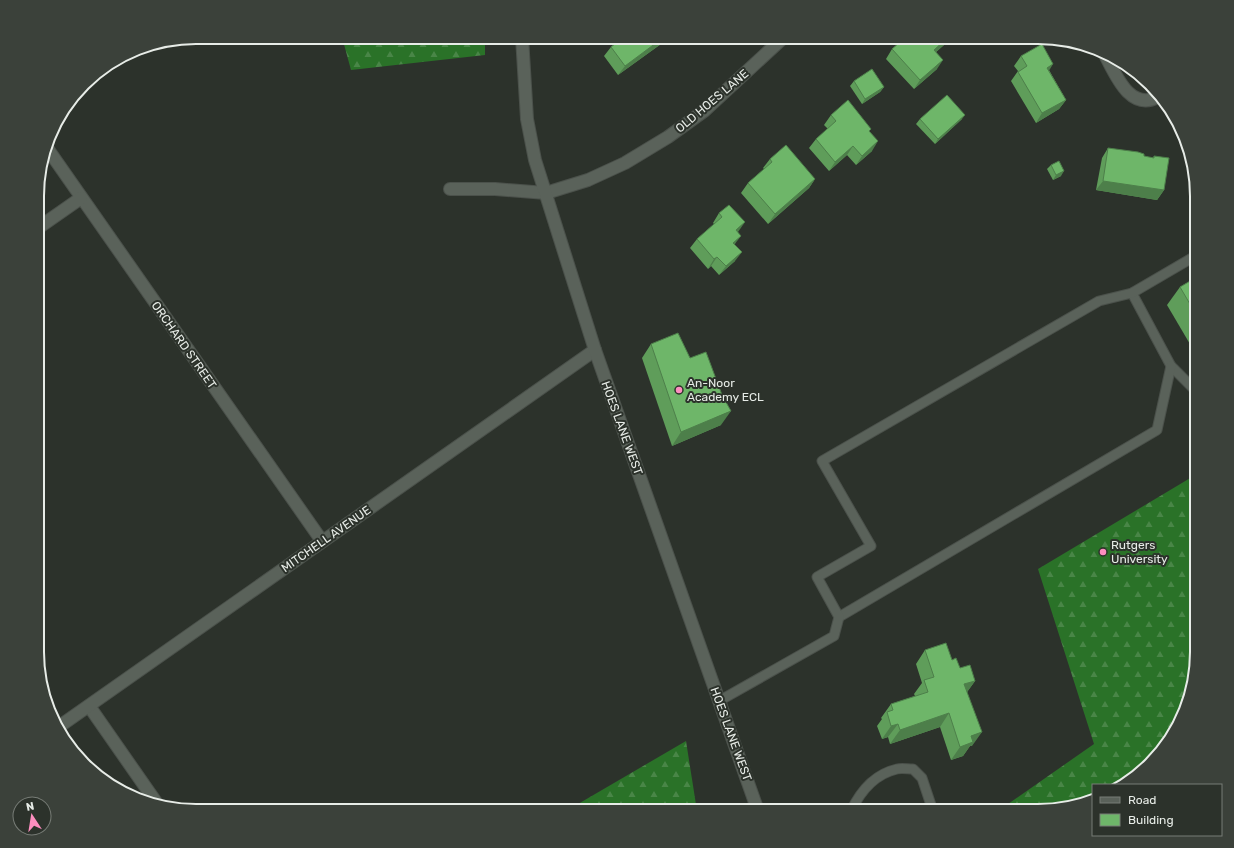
<svg xmlns="http://www.w3.org/2000/svg" width="1234" height="848" viewBox="0 0 1234 848" font-family="Rubik,sans-serif">
  <style>
    .forest { fill: url(#forest-firs) }
    .lines { fill: none; stroke-linecap: round; stroke-linejoin: round }
    .lane-casing { stroke: #4b514b; stroke-width: 11 }
    .street-casing { stroke: #4b514b; stroke-width: 14 }
    .secondary-casing { stroke: #4b514b; stroke-width: 14 }
    .lane { stroke: #5a625a; stroke-width: 9 }
    .street { stroke: #5a625a; stroke-width: 12 }
    .secondary { stroke: #5a625a; stroke-width: 12 }
    .wall { fill: #5f9d5a }
    .shaded-wall { fill: #4d7f4a }
    .building { fill: #6eb669; stroke: #4d7f4a }
    .poi-dot { fill: #fd8ebf; stroke: #2c322b; stroke-width: 1.5 }
    .labels { text-anchor: middle; dominant-baseline: central; stroke-width: 4; stroke-linejoin: round; paint-order: stroke }
    .street-label { font-size: 12px; fill: #e7ece7; stroke: #2c322b }
    .poi-label { font-size: 12px; fill: #e7ece7; stroke: #2c322b; text-anchor: start }
    .rim { fill: none; stroke: #e7ece7; stroke-width: 2 }
  </style>
  <defs>
    <pattern id="forest-firs" width="22" height="20" patternUnits="userSpaceOnUse"><rect width="22" height="20" fill="#2a7228"/><path d="M5 1l3.5 6h-7zM16 11l3.5 6h-7z" fill="#498647"/></pattern>
  </defs>
  <rect width="100%" height="100%" fill="#2c322b"/>
  <g class="forest">
    <path d="M342 37H485V55L351 70Z"/>
    <path d="M1197 474V662L1188 703 1164 749 1120 785H1093V798L1038 811H998L1094 744 1038 569Z"/>
    <path d="M686 741 697 811H566Z"/>
  </g>
  <g class="lines">
    <g class="lane-casing">
      <g id="lane">
        <path d="M1132 293 1171 366 1197 392"/>
        <path d="M839 617 1157 430 1171 366"/>
        <path d="M719 701 834 636 839 617 817 577 871 546 822 461 1099 301 1132 293 1197 255"/>
        <path d="M851 811C860 792 875 774 897 769 901 768 908 769 913 769L922 778 933 811"/>
      </g>
    </g>
    <g class="street-casing">
      <g id="street">
        <path d="M1104 53C1115 73 1129 112 1158 97"/>
        <path d="M47 148 322 541"/>
        <path d="M450 189H495L546 193 588 180 625 163 668 137 704 111 784 37"/>
        <path d="M38 228 81 198"/>
        <path d="M89 706 158 805"/>
        <path d="M57 728 595 350"/>
      </g>
    </g>
    <g class="secondary-casing">
      <path id="secondary" d="M522 37 527 119 535 160 595 350 758 811"/>
    </g>
    <use href="#lane" class="lane"/>
    <use href="#street" class="street"/>
    <use href="#secondary" class="secondary"/>
  </g>
  <g class="wall">
    <path d="M613 37H666L661 44 618 75 604 56 611 47 617 42Z"/>
    <path d="M904 37H949L944 45 936 52 937 69 914 89 886 59 892 49 905 38Z"/>
    <path d="M1021 56 1049 70 1066 100 1059 109 1036 123 1011 81 1018 71 1014 66Z"/>
    <path d="M854 81 884 87 880 92 862 104 850 86Z"/>
    <path d="M831 115 871 129 869 131 872 151 856 165 847 155 829 171 809 148 816 139 828 129 824 125Z"/>
    <path d="M920 119H962L935 144 916 124Z"/>
    <path d="M1108 148 1153 158 1154 156 1164 190 1157 200 1096 190 1102 158Z"/>
    <path d="M770 159 815 179 809 188 768 224 741 193 748 183 764 169 763 168Z"/>
    <path d="M1051 165 1061 176 1053 180 1047 169Z"/>
    <path d="M719 213 738 232 735 244V261L719 275 711 266 708 269 690 248 697 239 714 224 713 223Z"/>
    <path d="M1197 277V356L1167 305 1180 287Z"/>
    <path d="M651 344 721 425 672 446 642 358Z"/>
    <path d="M925 650 952 660 960 668 975 681 967 692 972 746H970L963 756 951 760 940 727 890 744 888 737 882 739 877 726 882 719 881 718 891 704 915 696 914 694 922 683 916 664Z"/>
  </g>
  <g class="shaded-wall">
    <path d="M664 37H666L661 44 618 75 625 66Z"/>
    <path d="M948 37H949L944 45 928 59 934 50Z"/>
    <path d="M943 60 937 69 914 89 920 80Z"/>
    <path d="M1053 64 1047 74V68Z"/>
    <path d="M884 87 880 92 862 104 865 99Z"/>
    <path d="M1066 100 1059 109 1036 123 1042 113Z"/>
    <path d="M965 115 962 119 935 144 938 139Z"/>
    <path d="M878 141 872 151 856 165 862 156Z"/>
    <path d="M853 146 847 155 829 171 835 162Z"/>
    <path d="M1064 171 1061 176 1053 180 1056 175Z"/>
    <path d="M815 179 809 188 768 224 775 214Z"/>
    <path d="M1103 181 1164 190 1157 200 1096 190Z"/>
    <path d="M745 222 738 232 729 239 736 230Z"/>
    <path d="M741 236 734 245 733 243Z"/>
    <path d="M742 252 735 261 719 275 726 266Z"/>
    <path d="M717 257 711 266 708 269 714 259Z"/>
    <path d="M731 411 721 425 672 446 681 432Z"/>
    <path d="M975 681 965 695 964 684Z"/>
    <path d="M949 713 940 727 890 744 900 730Z"/>
    <path d="M898 724 888 737 882 739 891 726Z"/>
    <path d="M982 732 972 746H970L963 756 951 760 960 747 971 736Z"/>
  </g>
  <g class="building">
    <path d="M624 37H664L625 66 611 47Z"/>
    <path d="M906 37H908L909 39 911 37H948L934 50 943 60 920 80 892 49Z"/>
    <path d="M1042 44 1053 64 1047 68 1066 100 1042 113 1018 72 1027 66 1021 56Z"/>
    <path d="M872 69 884 87 865 99 854 81Z"/>
    <path d="M947 95 965 115 938 139 920 119Z"/>
    <path d="M848 100 871 129 869 131 878 141 862 156 853 146 835 162 816 139 836 121 831 115Z"/>
    <path d="M786 145 815 179 775 214 748 183 772 162 770 159Z"/>
    <path d="M1108 148 1138 152 1144 154V156L1154 158V156L1169 158 1164 190 1103 181Z"/>
    <path d="M1059 161 1064 171 1056 175 1051 165Z"/>
    <path d="M729 205 745 222 736 230 741 236 733 243 742 252 726 266 717 257 714 259 697 239 722 217 719 213Z"/>
    <path d="M1197 277V316L1180 287Z"/>
    <path d="M678 333 690 358 706 352 722 395 731 411 681 432 651 344Z"/>
    <path d="M946 643 952 660 956 658 960 668 970 665 975 681 964 684 982 732 971 736 973 742 960 747 949 713 900 730 898 724 891 726 887 712 893 710 891 704 928 692 924 680 934 677 925 650Z"/>
  </g>
  <g class="poi-dot">
    <circle cx="679" cy="390" r="4"/>
    <circle cx="1103" cy="552" r="4"/>
  </g>
  <g class="labels">
    <g class="street-label">
      <text transform="translate(712 101) rotate(-40)">OLD HOES LANE</text>
      <text transform="translate(184 345) rotate(55)">ORCHARD STREET</text>
      <text transform="translate(622 428) rotate(70)">HOES LANE WEST</text>
      <text transform="translate(326 539) rotate(-35)">MITCHELL AVENUE</text>
      <text transform="translate(731 734) rotate(70)">HOES LANE WEST</text>
    </g>
    <g class="poi-label">
      <text x="687" y="383">An-Noor<tspan x="687" dy="14">Academy ECL</tspan></text>
      <text x="1111" y="545">Rutgers<tspan x="1111" dy="14">University</tspan></text>
    </g>
  </g>
  <path d="M0 0H1234V848H0ZM196 44H1038A152 152 0 0 1 1190 196V652A152 152 0 0 1 1038 804H196A152 152 0 0 1 44 652V196A152 152 0 0 1 196 44Z" fill="#3b413a" fill-rule="evenodd"/>
  <path class="rim" d="M196 44H1038A152 152 0 0 1 1190 196V652A152 152 0 0 1 1038 804H196A152 152 0 0 1 44 652V196A152 152 0 0 1 196 44Z"/>
  <rect x="1092" y="784" width="130" height="52" fill="#2c322b" stroke="#777c76"/>
  <rect x="1100" y="797" width="20" height="6" fill="#5a625a" stroke="#777c76"/>
  <text x="1128" y="804" font-size="12" fill="#e7ece7">Road</text>
  <rect x="1100" y="814" width="20" height="12" fill="#6eb669" stroke="#777c76"/>
  <text x="1128" y="824" font-size="12" fill="#e7ece7">Building</text>
  <g transform="translate(32 816) rotate(348)"><circle r="19" fill="#2c322b" stroke="#777c76"/>
  <path d="M0-3L7 15L0 10L-7 15Z" fill="#fd8ebf"/>
  <text y="-6" font-size="11" font-weight="bold" text-anchor="middle" fill="#e7ece7">N</text>
  </g>
</svg>
